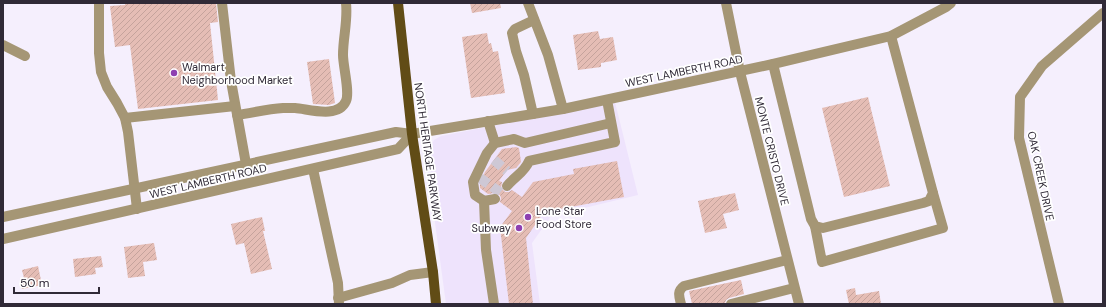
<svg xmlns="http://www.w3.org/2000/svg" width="1106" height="307" viewBox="0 0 1106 307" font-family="'DM Sans',sans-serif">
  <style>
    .built { fill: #eee3fc }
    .building { fill: url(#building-hatch) }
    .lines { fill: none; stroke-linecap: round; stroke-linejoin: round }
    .minor-tunnel { stroke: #cec8d5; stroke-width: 10; stroke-dasharray: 10 5; stroke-linecap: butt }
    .minor { stroke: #a59675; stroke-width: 10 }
    .major { stroke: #614c16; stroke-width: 10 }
    .poi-dot { fill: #8e40b1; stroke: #fff; stroke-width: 1.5 }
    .labels { text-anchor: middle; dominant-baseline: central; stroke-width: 3.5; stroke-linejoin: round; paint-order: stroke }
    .poi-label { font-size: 11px; fill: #302a37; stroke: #fff; text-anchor: start }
    .street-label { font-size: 11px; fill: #302a37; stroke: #fff }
  </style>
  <defs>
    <pattern id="building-hatch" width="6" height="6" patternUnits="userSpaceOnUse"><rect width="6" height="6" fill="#e5bdb5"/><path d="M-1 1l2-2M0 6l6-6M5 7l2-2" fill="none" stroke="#c5a39c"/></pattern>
  </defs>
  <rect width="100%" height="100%" fill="#f5effd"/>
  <path class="built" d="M615 102 638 195 551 216 532 243 540 304H446L426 156 434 140 441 136Z"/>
  <g class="building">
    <path d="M125 3H216L218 22 210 23 218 100 138 109 130 45 115 47 110 6 125 5Z"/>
    <path d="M470 3H500L501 8 472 13Z"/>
    <path d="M598 31 600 39 613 37 617 60 601 63V67L578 70 573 35Z"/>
    <path d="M487 33 489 44 491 43 493 52 498 51 505 93 471 98 462 37Z"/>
    <path d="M329 59 335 103 329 105 313 104 307 62Z"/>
    <path d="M868 97 890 186 844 197 822 108Z"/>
    <path d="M516 147 519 148 521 162 516 168 507 170 499 181 502 182 501 188 505 192H509L512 190 522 197 533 182 574 174 573 169 617 161 624 197 544 212 526 238 533 304H509L500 227 512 211 500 202 501 198 500 195 494 193 488 194 480 188V183L485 172 502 149Z"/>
    <path d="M735 193 739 210 723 214 727 228 705 233 698 201Z"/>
    <path d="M262 217 265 231H263L272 269 251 274 244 243 236 245 231 224Z"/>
    <path d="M154 243 157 260 143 262 145 276 128 278 124 247Z"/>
    <path d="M101 256 103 267 95 268 96 274 75 277 73 259Z"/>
    <path d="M38 266 42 285 22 289 20 279 24 278 22 270Z"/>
    <path d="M741 280 744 294 729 298 726 300 725 303 720 304H692L689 291Z"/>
    <path d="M855 288 856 295 879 291 881 304H849L846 290Z"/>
  </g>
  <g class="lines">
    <g class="minor-tunnel">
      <path d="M494 160 507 171"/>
      <path d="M480 178 501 193"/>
    </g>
    <g class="minor">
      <path d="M99 3V53L101 72 107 87 117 103 125 118 128 132 137 209"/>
      <path d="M222 3 231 81 246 164"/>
      <path d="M528 3 548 55 563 109"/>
      <path d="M726 3 740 72 799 304"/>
      <path d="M3 45 25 56"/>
      <path d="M773 64 811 219 815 226 823 228 923 203 929 201 933 193 891 36"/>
      <path d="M533 114 524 75 516 51 512 33 515 29 534 20"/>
      <path d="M237 115C252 113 267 109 283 108 287 108 291 108 295 108 309 109 338 119 346 101 350 92 343 66 343 55 343 37 348 21 346 3"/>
      <path d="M125 118 235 106"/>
      <path d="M488 121 495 143"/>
      <path d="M313 169 338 283 339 304"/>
      <path d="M507 186C514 177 525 172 529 161L615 142 607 100"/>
      <path d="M484 201 475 195 473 182 487 153 495 143 514 139 525 143 611 123"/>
      <path d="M3 217 396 132 412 134 563 109 773 64 891 36 946 7 951 3"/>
      <path d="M815 226 822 262 943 228 933 193"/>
      <path d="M3 239 398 149 412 134"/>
      <path d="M338 298 392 283 410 275 433 272"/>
      <path d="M494 304 486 250 484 201 495 199"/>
      <path d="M681 304C679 296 677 291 684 286L787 260"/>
      <path d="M731 304 794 288"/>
      <path d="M1059 304 1019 138 1020 97 1042 66 1103 13"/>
    </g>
    <path class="major" d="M398 3 412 134 433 272 436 304"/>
  </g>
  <g class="poi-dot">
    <circle cx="174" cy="73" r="4"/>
    <circle cx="528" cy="217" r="4"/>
    <circle cx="519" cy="228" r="4"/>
  </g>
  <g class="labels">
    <g class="poi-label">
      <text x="182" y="67">Walmart<tspan x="182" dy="13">Neighborhood Market</tspan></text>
      <text x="536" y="211">Lone Star<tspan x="536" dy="13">Food Store</tspan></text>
      <text x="511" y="228" text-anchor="end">Subway</text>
    </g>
    <g class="street-label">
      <text transform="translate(684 71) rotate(-12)">WEST LAMBERTH ROAD</text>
      <text transform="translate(772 151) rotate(76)">MONTE CRISTO DRIVE</text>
      <text transform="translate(428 152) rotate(82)">NORTH HERITAGE PARKWAY</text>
      <text transform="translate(1041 176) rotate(78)">OAK CREEK DRIVE</text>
      <text transform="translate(208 181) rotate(-13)">WEST LAMBERTH ROAD</text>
    </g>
  </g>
  <rect width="1106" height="307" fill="none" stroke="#302a37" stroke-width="8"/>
  <path d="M14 287v6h85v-6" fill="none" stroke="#302a37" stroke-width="2"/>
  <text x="20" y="287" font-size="12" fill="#302a37" stroke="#ffffff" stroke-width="3" paint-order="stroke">50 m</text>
</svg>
